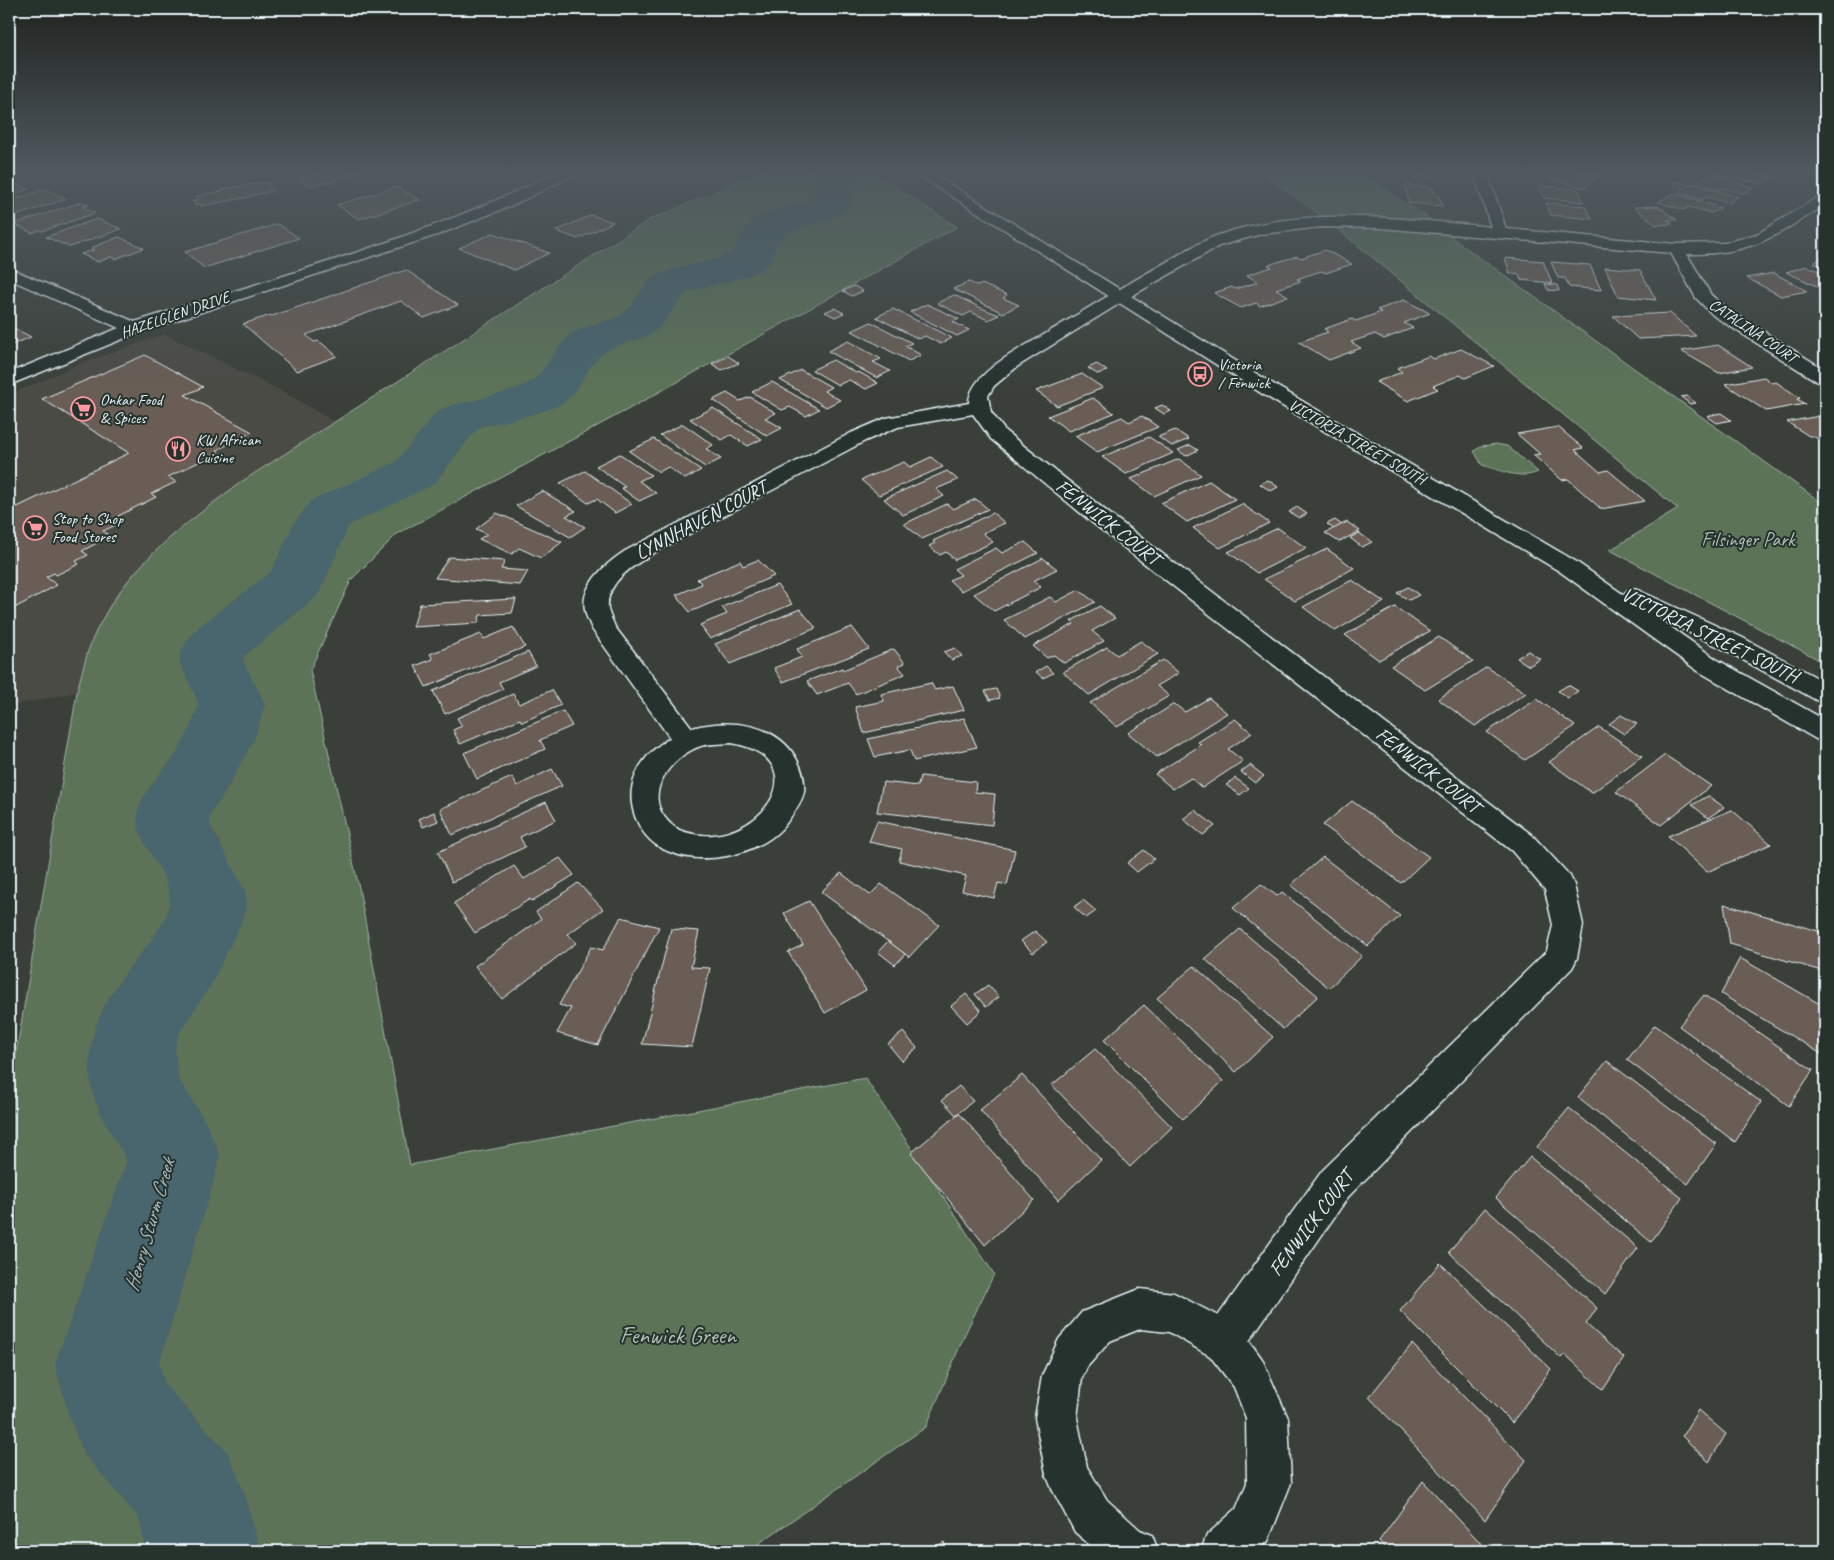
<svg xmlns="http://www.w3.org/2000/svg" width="1834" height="1560" viewBox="0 0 1834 1560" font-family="Caveat,sans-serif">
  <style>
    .built { fill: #4b4c45 }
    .green { fill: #5b7358; stroke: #a2b2a8 }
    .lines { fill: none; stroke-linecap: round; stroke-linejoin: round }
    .river { fill: #48656e; fill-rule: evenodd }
    .building { fill: #695d55; stroke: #e8f1f8 }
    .street-casing { stroke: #e8f1f8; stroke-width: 3 }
    .secondary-casing { stroke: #e8f1f8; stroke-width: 3 }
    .street { fill: #26332d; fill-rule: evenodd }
    .secondary { fill: #26332d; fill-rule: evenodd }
    .labels { text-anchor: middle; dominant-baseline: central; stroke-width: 4; stroke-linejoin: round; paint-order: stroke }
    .far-street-label { font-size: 16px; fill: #e8f1f8; stroke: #26332d }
    .far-poi-label { font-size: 16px; fill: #e8f1f8; stroke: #26332d; text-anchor: start }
    .street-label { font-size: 20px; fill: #e8f1f8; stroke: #26332d }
    .park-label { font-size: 20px; fill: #b0bfb8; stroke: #26332d }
    .water-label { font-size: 21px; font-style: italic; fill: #a8b9c1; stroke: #26332d }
    .near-park-label { font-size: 24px; fill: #b0bfb8; stroke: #26332d }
  </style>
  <rect width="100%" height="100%" fill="#3a4039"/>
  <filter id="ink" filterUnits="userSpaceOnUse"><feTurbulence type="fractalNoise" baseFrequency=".02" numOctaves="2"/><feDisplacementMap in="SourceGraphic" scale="10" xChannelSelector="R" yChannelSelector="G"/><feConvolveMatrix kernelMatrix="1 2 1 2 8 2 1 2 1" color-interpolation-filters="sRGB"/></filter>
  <g filter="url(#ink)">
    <path class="built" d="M165 334 287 394 336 423 241 482 190 520 150 555 102 619 84 660 77 692 9 706V395L80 364Z"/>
    <g class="green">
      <path d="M762 172H872L957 227 627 410 397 534 351 580 310 670 359 888 410 1165 865 1078 994 1274 965 1334 926 1427 748 1551H9L13 1072 77 692C83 667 89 642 102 620 133 561 189 521 241 482L649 220Z"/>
      <path d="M1261 172H1357L1427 217 1459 243 1825 505V663L1610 550 1678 509 1322 216Z"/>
      <path d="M1496 444 1507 446 1538 472C1521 480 1499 470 1482 465L1474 451 1482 446Z"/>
    </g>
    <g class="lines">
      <path class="river" d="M819 172H859L850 182C851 187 853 196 851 201 845 223 803 223 785 235 772 243 776 258 765 267 750 279 707 285 688 292 674 303 669 321 654 332 640 343 616 341 599 357 586 369 580 388 567 400 553 412 500 422 480 427L472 435 434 484 349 525 324 583 316 597 243 657 244 663 265 704 255 737 225 793 210 815V824L246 893 245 914 212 983 178 1035 175 1050 178 1078 206 1123 220 1155 215 1176 159 1364 165 1385 228 1453 244 1492 260 1551H146L139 1518 84 1454 69 1416 55 1364 127 1160C116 1141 96 1110 92 1089 83 1042 100 1007 128 970 141 952 161 932 168 910 178 875 133 847 138 812 141 793 164 771 175 755 186 739 193 722 199 704L180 663V654L189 638 200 626 271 572 294 523 311 501 396 462 436 413 446 407C468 401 515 393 533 380 548 368 556 343 575 332 589 323 607 323 621 315 638 305 641 282 660 274 677 265 719 262 732 252 737 247 742 232 748 226 763 209 793 206 814 200V178Z"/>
    </g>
    <g class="building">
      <path d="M329 172H359L327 183 325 182 310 186 297 179Z"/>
      <path d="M1397 172H1430V177L1397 173Z"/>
      <path d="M1555 172H1567L1595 179 1584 188 1547 178Z"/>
      <path d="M1579 172H1606L1597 177Z"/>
      <path d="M1716 172H1747L1770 178 1761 184 1739 178 1735 180 1712 173Z"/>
      <path d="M1754 172H1781L1772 177Z"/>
      <path d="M1708 174 1754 188 1744 193 1724 188 1720 190 1696 183Z"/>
      <path d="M9 181 17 185 28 189 9 196Z"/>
      <path d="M268 182 273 191 248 196 249 197 201 206 200 204 195 205 193 201 198 200 197 196 223 191 222 189Z"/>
      <path d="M1679 182 1689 185 1692 183 1738 197 1729 203 1706 197 1702 200 1679 192 1684 188 1674 185Z"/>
      <path d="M1405 185 1433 188 1435 195 1439 196 1442 206 1409 203Z"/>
      <path d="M1539 186 1578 189 1583 202 1544 198Z"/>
      <path d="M397 187 420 200 359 219 337 205Z"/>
      <path d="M45 189 66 199 15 216H9V202Z"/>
      <path d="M1674 193 1721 208 1711 213 1689 207 1684 210 1658 202Z"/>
      <path d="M82 202 89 205 82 207 95 213 42 231 39 230 32 233 14 224Z"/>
      <path d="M1546 203 1585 206 1592 219 1551 215Z"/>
      <path d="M1658 206 1677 220H1667L1672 224 1656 225 1634 207Z"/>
      <path d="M591 215 613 222 578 239 556 231Z"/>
      <path d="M97 219 121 229 70 247 46 237Z"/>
      <path d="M278 224 299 238 204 268 185 252Z"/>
      <path d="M493 233 549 253 514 270 459 248Z"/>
      <path d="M119 237 144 248 115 259 111 257 98 262 81 254 94 250 91 248Z"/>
      <path d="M1325 250 1352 264 1326 273 1321 271 1297 279 1301 281 1276 289 1288 296 1260 306 1256 303 1241 308 1214 293 1232 287 1235 289 1258 282 1247 275 1272 267 1268 265 1297 256 1301 258Z"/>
      <path d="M1825 254V267L1814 263Z"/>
      <path d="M1505 258 1543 261 1552 283 1521 280 1519 274 1510 273Z"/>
      <path d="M1551 262 1590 265 1601 290 1569 287 1565 278H1558Z"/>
      <path d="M1807 266 1825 274V290L1786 272Z"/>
      <path d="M1605 267 1640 270 1656 300 1618 296Z"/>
      <path d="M406 270 458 305 424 318 401 301 306 335 314 342 319 341 337 356 297 371 243 324 271 315 272 316Z"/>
      <path d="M1774 273 1807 291 1781 296 1747 278Z"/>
      <path d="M969 282 978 286 982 284 1007 295 1003 298 1019 305 1003 313 953 289Z"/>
      <path d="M1545 284 1557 285 1559 291 1548 290Z"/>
      <path d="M854 286 863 291 852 296 843 291Z"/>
      <path d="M954 295 979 307 999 315 988 320 971 312 963 316 937 303Z"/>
      <path d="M1404 300 1430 313 1404 323 1413 328 1384 339 1375 334 1351 342 1361 348 1329 360 1299 342 1328 332 1324 329 1352 319 1356 321 1381 312 1377 310Z"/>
      <path d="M927 304 959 319 953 322 969 330 957 336 910 312Z"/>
      <path d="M834 308 844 313 835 317 825 312Z"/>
      <path d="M893 309 952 338 941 344 925 336 919 339 876 317Z"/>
      <path d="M1670 313 1696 336 1638 339 1613 316Z"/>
      <path d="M871 322 912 343 905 346 921 355 909 361 852 331Z"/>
      <path d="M16 329 31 337 9 346V331Z"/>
      <path d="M848 341 881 359 873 362 890 371 877 378 828 351Z"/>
      <path d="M1718 345 1752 367 1719 373 1681 351Z"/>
      <path d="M1461 349 1494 366 1465 378 1460 375 1433 386 1438 389 1408 401 1376 382 1402 372 1397 368 1429 356 1434 359Z"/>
      <path d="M145 355 203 387 185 395 252 432 217 450 219 452 168 477 176 482 151 494 156 497 118 516 124 521 103 531 110 536 82 551 88 555 76 561 79 564 56 575 54 573 46 577 57 585 9 611V511L129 453 42 399Z"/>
      <path d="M728 356 739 363 722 370 712 364Z"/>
      <path d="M833 360 856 373 859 372 878 383 866 389 849 380 838 385 812 370Z"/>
      <path d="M1097 364 1107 371 1097 374 1088 368Z"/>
      <path d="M801 370 831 387 824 391 840 400 826 407 780 380Z"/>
      <path d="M1082 374 1103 388 1057 406 1036 391Z"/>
      <path d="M1764 377 1772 383 1776 382 1800 398 1797 399 1805 404 1766 411 1725 384Z"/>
      <path d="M772 382 819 409 806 416 790 407 782 410 752 392Z"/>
      <path d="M727 393 740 401 750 397 776 413 765 418 782 428 767 436 713 400Z"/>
      <path d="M1687 396 1696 403 1690 404 1681 397Z"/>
      <path d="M1093 398 1114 413 1069 431 1048 416Z"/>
      <path d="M1162 405 1171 411 1164 414 1155 408Z"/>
      <path d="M713 408 762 439 748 446 731 435 722 440 690 419Z"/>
      <path d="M1721 413 1731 420 1717 423 1707 416Z"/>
      <path d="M1825 415V444L1813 436H1809L1787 422Z"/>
      <path d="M1142 416 1158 427 1097 452 1075 436 1122 417 1129 422Z"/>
      <path d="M683 424 713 445 706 449 721 459 705 467 660 435Z"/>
      <path d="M1558 427 1583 448 1575 450 1600 472 1608 470 1645 501 1601 509 1568 479 1562 480 1533 455 1540 454 1517 434Z"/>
      <path d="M1175 430 1189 439 1172 446 1158 437Z"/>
      <path d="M1149 437 1173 453 1126 474 1102 457Z"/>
      <path d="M654 439 701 470 685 479 668 467 659 472 629 451Z"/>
      <path d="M1190 445 1198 450 1186 456 1178 450Z"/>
      <path d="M620 454 651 475 639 481 656 493 639 501 621 488 625 487 596 466Z"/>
      <path d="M931 457 943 467 879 495 861 480 904 462 910 467Z"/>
      <path d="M1179 459 1201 475 1154 496 1131 479Z"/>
      <path d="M585 471 632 504 615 513 597 499 588 503 560 483Z"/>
      <path d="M947 471 958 480 936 489 944 496 903 515 884 499Z"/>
      <path d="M1268 480 1278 487 1271 491 1260 484Z"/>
      <path d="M1209 481 1235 499 1187 522 1161 503Z"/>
      <path d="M542 491 576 511 566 516 585 527 570 537 516 506Z"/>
      <path d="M976 499 988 509 922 539 904 524 947 504 953 509Z"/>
      <path d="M1242 504 1269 523 1220 548 1193 528Z"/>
      <path d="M1297 507 1307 514 1299 518 1289 512Z"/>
      <path d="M497 513 562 542 541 558 519 548 512 554 479 539 487 534 476 529Z"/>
      <path d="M993 513 1005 523 983 533 993 542 955 560 946 552 940 555 929 546 935 543 933 541Z"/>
      <path d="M1335 520 1342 525 1334 529 1327 524Z"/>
      <path d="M1347 522 1360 531 1339 542 1325 533Z"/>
      <path d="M1278 528 1306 548 1257 573 1228 552Z"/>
      <path d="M1359 533 1372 542 1362 547 1350 538Z"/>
      <path d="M1025 542 1038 553 961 591 949 580 961 575 954 569 996 548 1002 553Z"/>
      <path d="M1327 549 1354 568 1295 601 1264 579Z"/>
      <path d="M449 557 505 561 501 569 528 571 520 585 435 578Z"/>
      <path d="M1043 558 1057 569 1033 581 1041 587 994 611 974 594Z"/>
      <path d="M758 560 774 576 690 612 676 595 702 584 697 579 740 561 743 566Z"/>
      <path d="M1352 580 1384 602 1335 631 1303 607Z"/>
      <path d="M777 585 792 604 710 639 700 625 727 614 722 607Z"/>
      <path d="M1408 587 1419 595 1409 600 1397 593Z"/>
      <path d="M1079 590 1095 602 1025 639 1004 620 1050 597 1056 602Z"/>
      <path d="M516 599 512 613 480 615 478 623 413 627 420 604Z"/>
      <path d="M1100 606 1115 618 1092 631 1104 641 1064 663 1054 655 1047 658 1033 646 1074 624 1071 621Z"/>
      <path d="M1395 607 1430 631 1379 660 1345 635Z"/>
      <path d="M800 609 816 628 730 664 715 644Z"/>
      <path d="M513 627 525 647 426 687 415 666 433 659 430 654 481 634 484 639Z"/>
      <path d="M852 627 869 649 783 682 774 668 802 657 797 649Z"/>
      <path d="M1439 637 1473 661 1425 690 1391 666Z"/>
      <path d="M1141 641 1158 654 1089 695 1063 672 1107 647 1117 655Z"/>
      <path d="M955 648 962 656 951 660 944 652Z"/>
      <path d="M894 649 905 663 898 666 905 674 856 694 848 683 817 695 807 681 842 668 843 670Z"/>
      <path d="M1528 651 1540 659 1529 666 1517 658Z"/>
      <path d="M528 652 536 666 499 682 503 689 445 714 433 691Z"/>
      <path d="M1163 660 1179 673 1157 686 1169 696 1117 727 1090 703Z"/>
      <path d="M1046 666 1053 673 1043 678 1036 672Z"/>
      <path d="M1487 667 1526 693 1475 726 1438 699Z"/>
      <path d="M931 683 935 690 953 686 964 710 864 733 855 707 884 701 881 694Z"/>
      <path d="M1568 685 1578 691 1568 698 1558 691Z"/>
      <path d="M996 689 1000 698 990 700 985 691Z"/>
      <path d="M552 690 561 705 522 722 520 719 460 744 453 730 462 726 457 718 513 694 519 704Z"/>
      <path d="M1209 698 1227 713 1157 757 1128 733 1174 704 1185 712Z"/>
      <path d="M1537 699 1575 726 1525 760 1487 732Z"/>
      <path d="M563 711 572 726 540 740 545 749 477 779 464 753Z"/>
      <path d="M1621 715 1637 724 1624 734 1609 724Z"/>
      <path d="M964 718 977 747 914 761 910 750 875 757 868 739Z"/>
      <path d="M1235 719 1252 733 1228 749 1243 761 1202 788 1191 778 1173 789 1155 774 1201 745 1198 742Z"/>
      <path d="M1599 727 1642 756 1592 793 1549 762Z"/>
      <path d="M1665 755 1711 786 1661 825 1616 792Z"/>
      <path d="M1250 765 1264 776 1255 783 1241 772Z"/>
      <path d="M552 769 562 786 452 835 440 809 512 777 517 786Z"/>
      <path d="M920 776 976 782 975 792 995 794 992 825 877 812 883 782 918 786Z"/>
      <path d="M1235 778 1249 788 1240 795 1226 785Z"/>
      <path d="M1708 796 1724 807 1708 818 1692 805Z"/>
      <path d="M1352 801 1429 857 1401 883 1323 825Z"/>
      <path d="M546 802 556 820 520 837 525 847 452 882 438 852Z"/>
      <path d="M1195 810 1215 826 1203 835 1183 819Z"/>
      <path d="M1732 810 1771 844 1707 872 1668 836Z"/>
      <path d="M434 812 438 821 423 827 419 819Z"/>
      <path d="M877 821 1015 850 1007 885 998 883 994 898 962 891 966 876 899 861 902 849 869 842Z"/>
      <path d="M1144 850 1154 859 1137 872 1127 863Z"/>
      <path d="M1323 857 1400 916 1368 946 1291 885Z"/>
      <path d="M560 858 574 875 532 901 530 899 475 933 454 903 514 866 524 879Z"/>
      <path d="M841 873 870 895 881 884 939 925 909 957 821 892Z"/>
      <path d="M578 883 603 909 568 934 576 943 502 999 475 966 541 919 536 912Z"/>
      <path d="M1261 884 1277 896 1282 892 1362 956 1329 988 1233 908Z"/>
      <path d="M1083 900 1096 911 1086 918 1074 907Z"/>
      <path d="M809 901 866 990 825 1013 788 952 803 945 784 913Z"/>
      <path d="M1724 904 1825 933V972L1730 944Z"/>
      <path d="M621 917 659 927 598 1045 557 1033 571 1008 559 1005 591 947 603 950Z"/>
      <path d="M671 929 699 931 691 967 710 968 692 1047 642 1044Z"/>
      <path d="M1240 929 1318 996 1283 1029 1205 959Z"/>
      <path d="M1035 931 1047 942 1033 953 1021 941Z"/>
      <path d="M888 941 905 954 895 965 878 952Z"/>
      <path d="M1740 958 1825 1007V1056L1721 994Z"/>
      <path d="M1194 966 1273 1037 1236 1072 1157 998Z"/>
      <path d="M988 985 999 997 986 1007 975 994Z"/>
      <path d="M966 994 981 1011 967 1023 951 1006Z"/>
      <path d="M1704 995 1813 1070 1789 1106 1679 1026Z"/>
      <path d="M1144 1005 1223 1081 1183 1119 1104 1040Z"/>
      <path d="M1655 1025 1761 1102 1735 1142 1627 1060Z"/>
      <path d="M903 1032 917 1048 902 1061 888 1044Z"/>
      <path d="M1095 1049 1172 1127 1130 1167 1052 1085Z"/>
      <path d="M1607 1061 1716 1144 1688 1184 1578 1097Z"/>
      <path d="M1022 1075 1101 1160 1058 1200 980 1110Z"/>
      <path d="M959 1086 973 1101 956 1115 942 1100Z"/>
      <path d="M1569 1108 1682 1198 1651 1242 1537 1147Z"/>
      <path d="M959 1113 1034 1200 985 1245 911 1153Z"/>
      <path d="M1530 1157 1638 1248 1605 1294 1496 1198Z"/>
      <path d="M1485 1208 1597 1308 1586 1324 1624 1358 1603 1390 1565 1354 1561 1358 1449 1252Z"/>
      <path d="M1440 1263 1551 1369 1512 1423 1400 1311Z"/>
      <path d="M1412 1344 1526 1460 1485 1520 1369 1397Z"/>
      <path d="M1698 1410 1726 1434 1709 1462 1682 1436Z"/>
      <path d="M1423 1481 1488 1551H1388L1379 1541Z"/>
      <path d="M944 1542 947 1551H929Z"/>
    </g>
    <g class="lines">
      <g class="street-casing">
        <g id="street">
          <path d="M558 172H575L573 175 515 204 440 234 140 332 9 385V373L119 328 9 279V268L135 322C277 277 424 238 558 172Z"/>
          <path d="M1478 172H1492L1489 177 1506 229 1676 244 1725 243 1757 234 1820 196 1825 195V205C1773 237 1752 255 1687 254L1711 295 1726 308 1825 370V383L1818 382 1714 316 1696 298 1671 253 1381 228 1321 227 1261 234 1219 246 1135 294 1018 366 994 386 988 396 991 412 1005 431 1110 514 1532 835 1570 876 1574 885 1583 925 1577 958 1572 968 1348 1197 1249 1341 1262 1359 1288 1418 1291 1483 1268 1541 1256 1551H1201L1207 1535 1236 1509 1247 1483 1246 1418 1234 1387 1210 1356 1169 1332 1140 1329 1110 1341 1087 1367 1082 1378 1077 1418 1087 1467 1107 1500 1140 1530 1152 1535 1158 1551H1097L1075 1532 1052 1489 1046 1474 1035 1418 1042 1376 1059 1339 1082 1312 1140 1289 1174 1293 1218 1316 1322 1171 1547 951 1553 925 1545 890 1512 851 1094 524 991 439 973 414 898 427 865 441 659 550C638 563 605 580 608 609 609 615 613 621 615 627L692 728C730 718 779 723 798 762 802 770 805 782 804 792 802 801 795 811 790 818 779 835 764 844 745 851 717 861 680 862 655 844 647 838 642 831 638 823 621 789 639 756 670 738L592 629C590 623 586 617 585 610 580 585 607 563 625 551L851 433 886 418 969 403C969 374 1020 349 1042 336 1080 313 1117 290 1156 268 1176 257 1195 244 1216 236 1300 205 1403 219 1491 227L1475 177ZM732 743C823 760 757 854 685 832 677 830 671 825 666 819 643 792 672 757 698 747 708 743 721 744 732 743Z"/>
        </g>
      </g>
      <g class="secondary-casing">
        <path id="secondary" d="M914 172H930L1278 387 1575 561 1624 595 1626 592 1634 589 1642 592 1741 637 1825 682V702L1816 700 1723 649 1655 616 1716 659 1825 720V742L1816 739 1698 671 1559 571 1264 395Z"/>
      </g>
      <use href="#street" class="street"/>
      <use href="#secondary" class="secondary"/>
    </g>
  </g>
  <linearGradient id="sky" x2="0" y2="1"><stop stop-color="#20231f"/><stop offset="0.44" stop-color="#4f595f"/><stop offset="1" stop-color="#4f595f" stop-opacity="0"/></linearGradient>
  <rect width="1834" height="390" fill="url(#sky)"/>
  <defs>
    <g id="bus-ring" transform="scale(1.25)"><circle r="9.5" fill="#26332d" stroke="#ff9aa2" stroke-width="1.5"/><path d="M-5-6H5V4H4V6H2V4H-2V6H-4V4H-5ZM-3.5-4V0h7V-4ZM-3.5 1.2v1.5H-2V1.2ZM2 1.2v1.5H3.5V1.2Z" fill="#ff9aa2"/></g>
    <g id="supermarket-ring" transform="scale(1.25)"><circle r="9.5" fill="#26332d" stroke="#ff9aa2" stroke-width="1.5"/><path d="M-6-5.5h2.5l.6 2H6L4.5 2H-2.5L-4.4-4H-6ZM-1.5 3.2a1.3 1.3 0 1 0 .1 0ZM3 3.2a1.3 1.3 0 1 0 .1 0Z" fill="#ff9aa2"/></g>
    <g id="restaurant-ring" transform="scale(1.25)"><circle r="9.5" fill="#26332d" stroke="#ff9aa2" stroke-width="1.5"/><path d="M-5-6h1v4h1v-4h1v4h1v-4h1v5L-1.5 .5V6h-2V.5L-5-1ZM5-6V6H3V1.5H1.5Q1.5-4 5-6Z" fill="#ff9aa2"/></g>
  </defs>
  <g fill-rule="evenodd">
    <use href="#bus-ring" x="1200" y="374"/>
    <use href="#supermarket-ring" x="83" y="409"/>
    <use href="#restaurant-ring" x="178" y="449"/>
    <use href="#supermarket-ring" x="35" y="528"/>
  </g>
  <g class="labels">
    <g class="far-street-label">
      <text transform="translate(175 315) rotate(-19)">HAZELGLEN DRIVE</text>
      <text transform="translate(1753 331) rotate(34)">CATALINA COURT</text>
      <text transform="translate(1357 442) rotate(30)">VICTORIA STREET SOUTH</text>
    </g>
    <g class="far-poi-label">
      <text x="1218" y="365">Victoria<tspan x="1218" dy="18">/ Fenwick</tspan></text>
      <text x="100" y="400">Onkar Food<tspan x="100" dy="18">&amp; Spices</tspan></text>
      <text x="196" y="440">KW African<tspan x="196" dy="18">Cuisine</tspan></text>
      <text x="52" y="519">Stop to Shop<tspan x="52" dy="18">Food Stores</tspan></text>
    </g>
    <g class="street-label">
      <text transform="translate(701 520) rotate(-28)">LYNNHAVEN COURT</text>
      <text transform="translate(1108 522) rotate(38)">FENWICK COURT</text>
      <text transform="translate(1710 635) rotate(26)">VICTORIA STREET SOUTH</text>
      <text transform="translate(1428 770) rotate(38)">FENWICK COURT</text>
      <text transform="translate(1311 1223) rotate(-53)">FENWICK COURT</text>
    </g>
    <g class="park-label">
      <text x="1748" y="539">Filsinger Park</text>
    </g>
    <g class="water-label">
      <text transform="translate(149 1225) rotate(-74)">Henry Sturm Creek</text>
    </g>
    <g class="near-park-label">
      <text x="678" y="1335">Fenwick Green</text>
    </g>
  </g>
  <rect width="1834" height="1560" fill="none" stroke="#26332d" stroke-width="30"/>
  <rect x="15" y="15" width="1804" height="1530" fill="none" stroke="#e8f1f8" stroke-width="2" filter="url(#ink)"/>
</svg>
